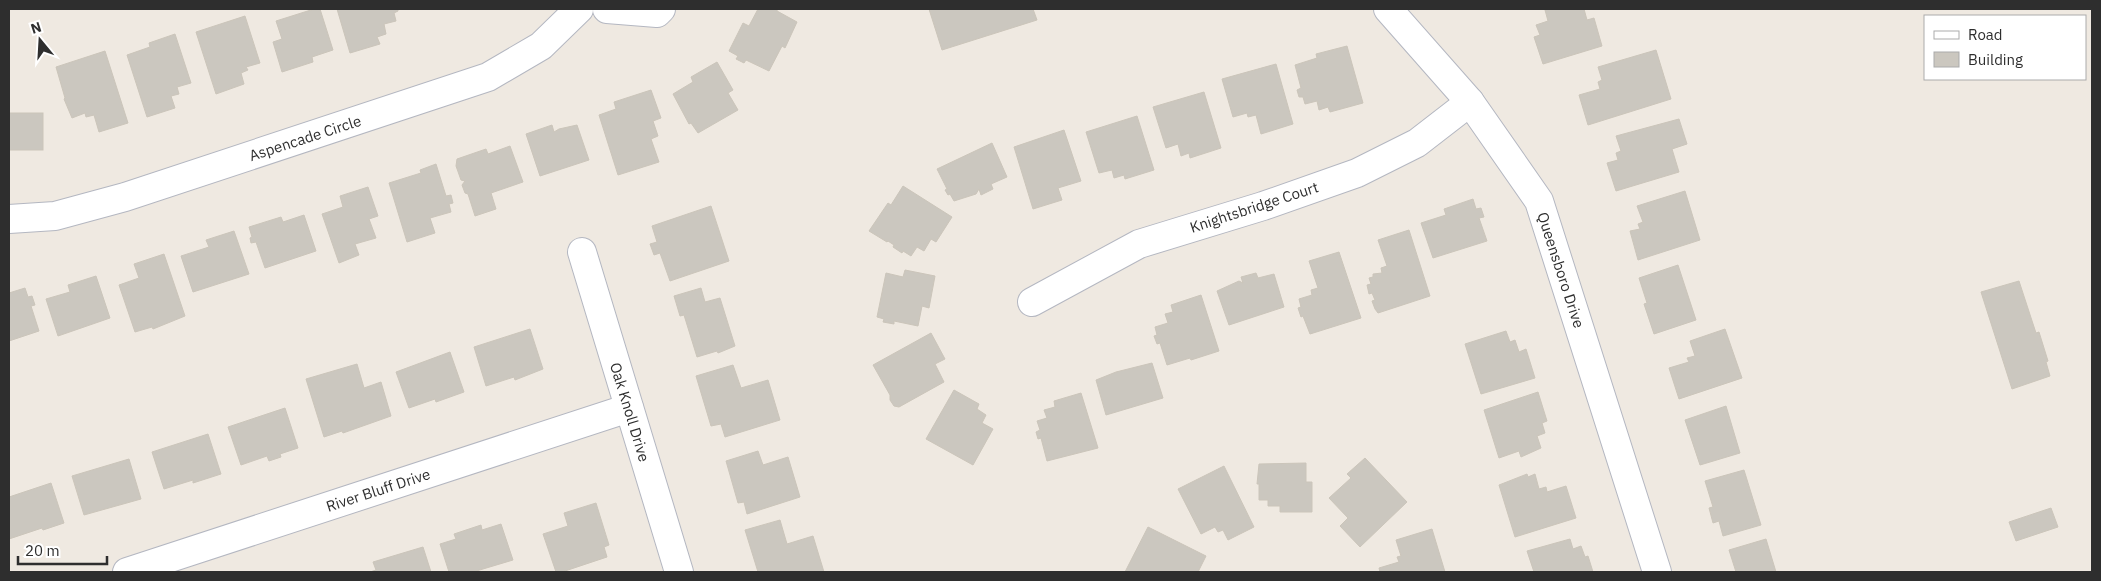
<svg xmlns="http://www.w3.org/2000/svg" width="2101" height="581" viewBox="0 0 2101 581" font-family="'IBM Plex Sans',sans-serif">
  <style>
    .building { fill: #cbc7bf; stroke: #cbc5ba }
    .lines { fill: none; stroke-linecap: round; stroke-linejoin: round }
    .minor-casing { stroke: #b4b7c1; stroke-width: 30 }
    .minor { stroke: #fff; stroke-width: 28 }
    .labels { text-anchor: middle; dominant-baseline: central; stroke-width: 4.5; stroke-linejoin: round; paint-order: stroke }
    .street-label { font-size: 15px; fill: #2e2e2e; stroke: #fff }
  </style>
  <rect width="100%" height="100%" fill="#efe9e1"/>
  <g class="building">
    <path d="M314 9H320L333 50 312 57 313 62 282 72 273 42 282 39 276 21Z"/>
    <path d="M337 9H398V11L394 13 396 21 384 24 386 34 377 37 380 44 350 53Z"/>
    <path d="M758 9H777V11L797 22 785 48 782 46 769 71 746 60 744 63 736 59 738 56 729 51 743 23 749 26Z"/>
    <path d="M929 9H1033L1037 20 942 50Z"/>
    <path d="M1548 9H1584L1587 20 1594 18 1602 46 1543 64 1534 37 1540 35 1536 25 1548 21 1545 10Z"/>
    <path d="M245 16 260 63 246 67 248 70 241 73 244 84 216 94 196 32Z"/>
    <path d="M175 34 191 83 177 87 179 94 171 96 175 108 147 117 127 55 150 47 149 43Z"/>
    <path d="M1347 46 1363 103 1330 112 1328 107 1319 110 1317 101 1305 104 1303 97H1299L1297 90 1301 88 1295 65 1317 58 1316 54Z"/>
    <path d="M1656 50 1671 99 1588 125 1579 95 1600 89 1598 82 1602 80 1598 67Z"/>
    <path d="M105 51 128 123 99 132 94 115 86 117 85 113 72 118 64 99 65 98 56 67Z"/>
    <path d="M717 62 733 90 728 93 738 110 698 133 691 123 689 124 673 94 693 82 691 77Z"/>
    <path d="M1276 64 1293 124 1261 134 1256 115 1248 117 1247 113 1233 117 1222 79Z"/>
    <path d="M651 90 661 118 653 121 658 136 651 139 659 162 618 175 599 115 616 109 614 102Z"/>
    <path d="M1204 92 1221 148 1190 158 1189 153 1181 156 1178 144 1166 148 1153 107Z"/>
    <rect x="9" y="113" width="34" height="37"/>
    <path d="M1137 116 1154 170 1125 179 1124 175 1114 178 1112 170 1099 173 1086 132Z"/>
    <path d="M1679 119 1687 144 1672 149 1679 172 1616 191 1607 163 1618 160 1616 153 1621 151 1616 136Z"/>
    <path d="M552 125 554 132 559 129 577 125 589 160 540 176 526 134Z"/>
    <path d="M1064 130 1081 181 1058 188 1062 200 1033 209 1014 147Z"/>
    <path d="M992 143 1007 177 991 184 993 189 981 195 979 189 976 194 954 201 950 194 948 195 945 190 947 189 937 169Z"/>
    <path d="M510 146 523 182 491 193 496 209 475 216 468 194 465 193 462 185 465 181 461 180 456 166 457 159 486 149 488 154Z"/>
    <path d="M436 164 446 196 451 195 453 203 449 204 451 212 430 218 435 233 407 242 389 183 421 173 420 170Z"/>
    <path d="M903 186 952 217 936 242 931 239 924 251 917 247 911 256 903 251 902 253 893 247 894 245 888 241 887 242 869 231 888 203 891 205Z"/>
    <path d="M368 187 378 216 369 219 376 238 355 244 359 255 339 263 322 214 343 207 340 196Z"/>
    <path d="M1685 191 1700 240 1638 260 1630 231 1640 229 1638 224 1643 222 1637 206Z"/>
    <path d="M1473 199 1476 209 1481 208 1484 217 1479 218 1487 241 1433 258 1421 223 1446 215 1444 209Z"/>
    <path d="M711 206 729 261 670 281 660 253 654 255 650 244 657 242 652 226Z"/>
    <path d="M304 215 316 251 265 268 256 242 251 243 250 238 252 237 249 227 281 217 283 222Z"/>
    <path d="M1409 230 1430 296 1378 313 1375 309 1372 301 1375 300 1372 293 1369 294 1367 285 1371 284 1369 278 1373 277V274L1382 273 1381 268 1387 266 1378 240Z"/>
    <path d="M234 231 249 274 193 292 181 256 209 247 206 240Z"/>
    <path d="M1339 252 1361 318 1310 334 1303 316 1301 317 1298 308 1301 307 1299 299 1312 295 1311 290 1318 288 1309 261Z"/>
    <path d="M164 254 185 316 153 329 152 327 135 332 119 285 139 278 134 264Z"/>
    <path d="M1678 265 1696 320 1654 334 1644 304 1647 303 1639 278Z"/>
    <path d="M905 270 935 276 929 308 922 306 918 326 894 321V324L883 322 884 319 877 317 886 273 903 277Z"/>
    <path d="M1256 273 1258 278 1274 274 1284 307 1229 325 1217 291 1239 281 1243 283 1241 277Z"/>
    <path d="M96 276 110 318 58 336 46 299 70 292 68 285Z"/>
    <path d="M2019 281 2036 333 2039 332 2048 361 2046 362 2050 376 2012 389 1981 292Z"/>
    <path d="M25 288 28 297 32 296 35 305 31 306 39 331 9 341V293Z"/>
    <path d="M701 288 705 302 720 298 735 346 718 353 717 351 697 357 684 315 680 316 674 296Z"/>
    <path d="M1201 295 1219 351 1191 360 1190 358 1167 365 1160 343 1157 344 1154 336 1157 335 1155 327 1168 323 1165 314 1173 312 1171 305Z"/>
    <path d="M530 329 543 369 515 380 514 377 486 386 474 347Z"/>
    <path d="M1725 329 1742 378 1679 399 1669 368 1689 362 1687 358 1695 356 1690 341Z"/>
    <path d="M1506 331 1510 342 1515 340 1519 352 1526 349 1535 378 1481 394 1465 344Z"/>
    <path d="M931 333 945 359 935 364 944 382 899 407 894 406 890 400V395L873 365Z"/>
    <path d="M450 352 464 392 436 402 435 399 409 408 396 372Z"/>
    <path d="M1152 363 1163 398 1106 415 1096 380 1116 372Z"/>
    <path d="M357 364 364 388 381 382 391 416 343 433 342 431 324 437 306 379Z"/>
    <path d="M733 365 741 388 768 380 780 420 725 437 721 424 711 426 696 376Z"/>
    <path d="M954 390 979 404 977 409 986 415 982 423 993 429 973 465 926 439Z"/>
    <path d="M1538 392 1547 421 1542 423 1545 433 1537 436 1541 448 1521 457 1519 451 1499 458 1484 410Z"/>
    <path d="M1081 393 1098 448 1047 461 1041 438 1038 439 1036 432 1040 430 1037 421 1047 418 1044 410 1055 407 1054 401Z"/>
    <path d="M1726 406 1740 453 1700 465 1685 420Z"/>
    <path d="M285 408 298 448 280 454 281 457 269 461 267 456 241 465 228 427Z"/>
    <path d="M208 434 221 474 193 483V480L164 489 152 452Z"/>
    <path d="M758 451 763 465 788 457 800 497 747 514 744 502 738 503 726 461Z"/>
    <path d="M1365 458 1407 502 1360 547 1340 526 1348 518 1329 498 1351 478 1347 474Z"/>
    <path d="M129 459 141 499 84 515 72 476Z"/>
    <path d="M1306 463V482H1312V512H1280V506H1268V500H1259V484H1257L1259 464Z"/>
    <path d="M1224 466 1254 527 1228 540 1223 530 1218 532 1215 527 1201 534 1178 489Z"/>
    <path d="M1744 470 1761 525 1723 536 1719 521 1713 523 1709 508 1713 507 1705 481Z"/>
    <path d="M1527 474 1528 477 1535 474 1539 489 1546 487 1547 492 1566 486 1576 518 1515 537 1499 485Z"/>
    <path d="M51 483 64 523 43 530 42 528 9 539V497Z"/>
    <path d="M596 503 609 545 604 547 607 557 562 572H556L543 534 568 526 564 513Z"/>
    <path d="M2051 508 2058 527 2016 541 2009 522Z"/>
    <path d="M780 520 787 544 813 536 824 572H758L745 530Z"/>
    <path d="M501 524 513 560 473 572H449L440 544 456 539 454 534 481 525 482 530Z"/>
    <path d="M1148 527 1206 556 1198 572H1125Z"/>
    <path d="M1432 529 1445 572H1380L1379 568 1399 562 1397 557 1401 556 1396 540Z"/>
    <path d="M1570 539 1573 549 1581 546 1585 557 1588 556 1593 572H1534L1527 551Z"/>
    <path d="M1766 539 1776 572H1736L1729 550Z"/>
    <path d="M423 547 431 572H370L376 570 373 562Z"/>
  </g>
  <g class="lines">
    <g class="minor-casing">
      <g id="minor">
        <path d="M607 9 657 13 661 9"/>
        <path d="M1388 9 1470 102 1539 201 1657 572"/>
        <path d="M9 219 55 216 125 197 488 77 541 46 579 9"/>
        <path d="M582 252 679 572"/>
        <path d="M1032 302 1139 244 1263 206 1357 173 1417 143 1470 102"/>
        <path d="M127 572 629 408"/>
      </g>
    </g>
    <use href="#minor" class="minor"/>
  </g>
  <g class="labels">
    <g class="street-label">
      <text transform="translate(305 138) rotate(-18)">Aspencade Circle</text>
      <text transform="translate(1254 207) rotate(-18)">Knightsbridge Court</text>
      <text transform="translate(1561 270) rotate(72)">Queensboro Drive</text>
      <text transform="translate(630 412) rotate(73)">Oak Knoll Drive</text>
      <text transform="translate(378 490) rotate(-18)">River Bluff Drive</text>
    </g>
  </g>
  <rect width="2101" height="581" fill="none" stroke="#2e2e2e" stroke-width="20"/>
  <rect x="1924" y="15" width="162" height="65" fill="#ffffff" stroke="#ababab"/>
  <rect x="1934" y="31" width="25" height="8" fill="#ffffff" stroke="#ababab"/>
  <text x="1968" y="40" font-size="15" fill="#2e2e2e">Road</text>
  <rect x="1934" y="52" width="25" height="15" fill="#cbc7bf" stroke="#ababab"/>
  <text x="1968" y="65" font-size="15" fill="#2e2e2e">Building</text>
  <g transform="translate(40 40) rotate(342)" stroke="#ffffff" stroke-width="4" paint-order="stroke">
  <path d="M0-4L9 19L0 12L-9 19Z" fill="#2e2e2e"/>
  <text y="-8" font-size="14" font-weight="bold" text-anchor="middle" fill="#2e2e2e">N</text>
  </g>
  <path d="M18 556v8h89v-8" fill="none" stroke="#2e2e2e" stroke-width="2.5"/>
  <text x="25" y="556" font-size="15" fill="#2e2e2e" stroke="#ffffff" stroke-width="4" paint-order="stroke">20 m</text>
</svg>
